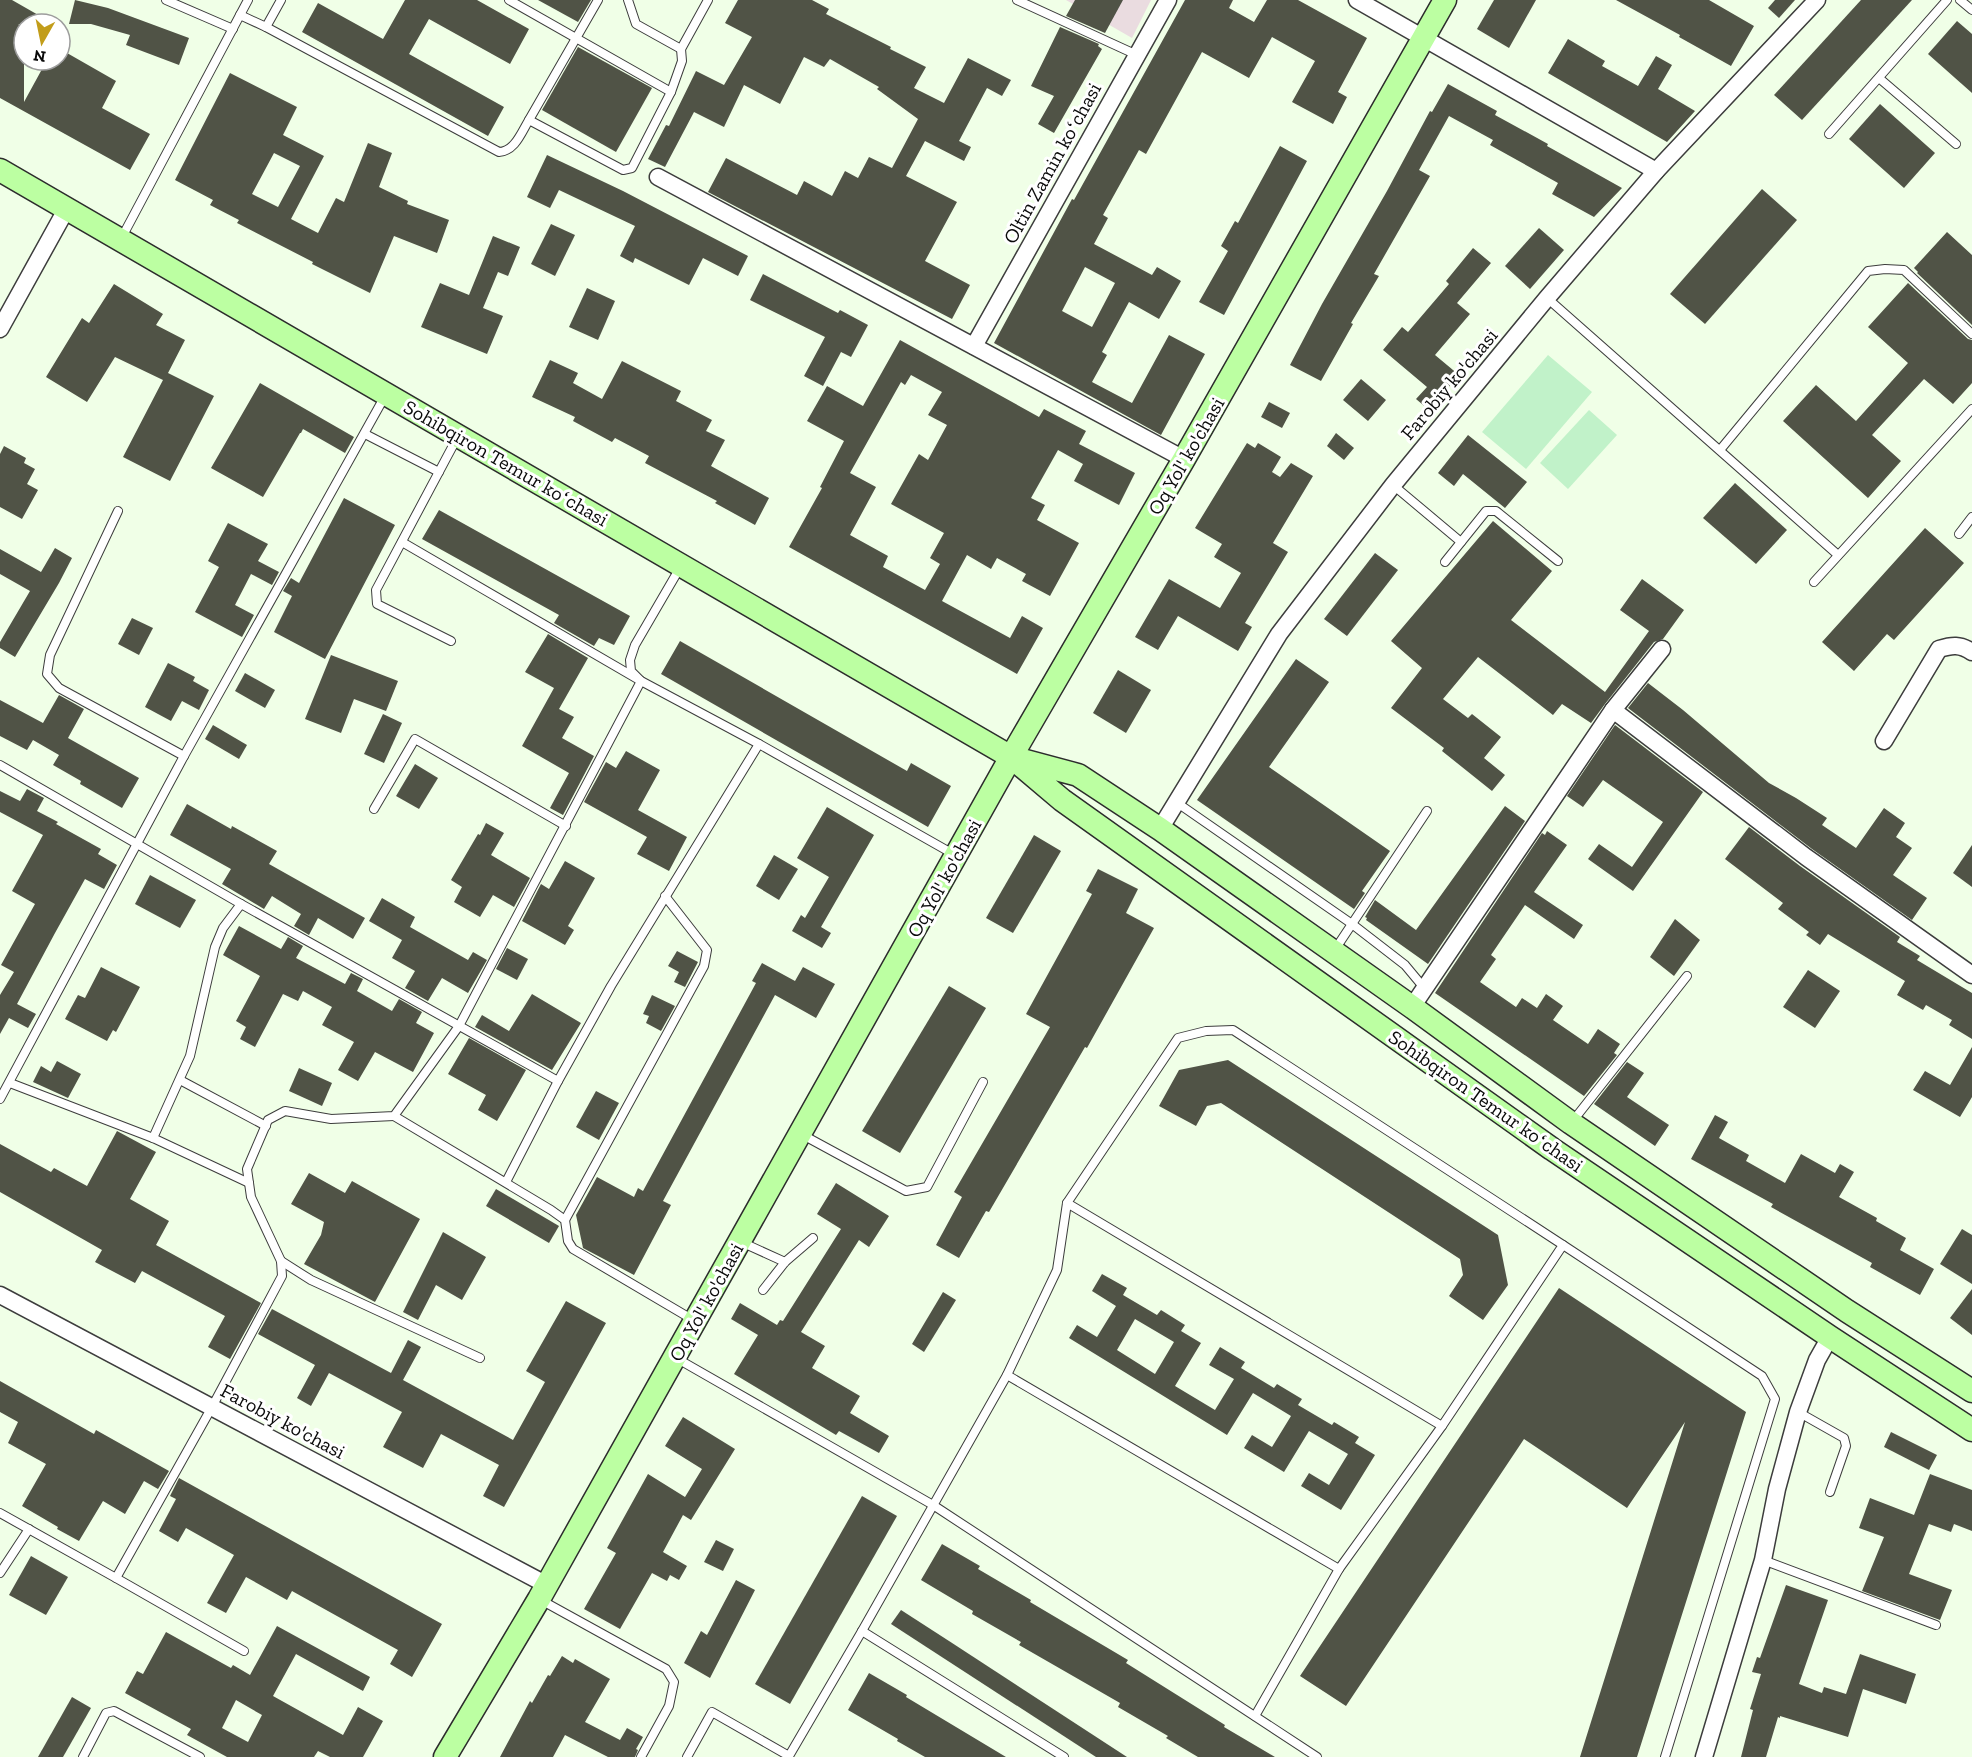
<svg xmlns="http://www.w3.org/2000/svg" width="1972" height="1757" viewBox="0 0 1972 1757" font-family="'Zilla Slab',serif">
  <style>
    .industrial { fill: #eadce0 }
    .pitch { fill: #c1f2c9 }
    .building { fill: #505346; fill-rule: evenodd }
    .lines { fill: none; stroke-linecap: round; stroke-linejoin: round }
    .lane-casing { stroke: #3d3d3d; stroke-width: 10 }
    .street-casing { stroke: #3d3d3d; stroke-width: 19 }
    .secondary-casing { stroke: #2c2c2c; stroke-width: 25 }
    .lane { stroke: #fff; stroke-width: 8 }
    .street { stroke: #fff; stroke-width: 16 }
    .secondary { stroke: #bcffa2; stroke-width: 22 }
    .labels { text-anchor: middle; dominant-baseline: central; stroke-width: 6; stroke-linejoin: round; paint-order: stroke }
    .street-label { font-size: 20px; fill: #0a0a0a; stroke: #fff }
  </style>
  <rect width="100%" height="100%" fill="#f0ffe7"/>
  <path class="industrial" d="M1066 0H1151L1132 38Z"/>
  <g class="pitch">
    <path d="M1548 355 1592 392 1526 469 1482 432Z"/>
    <path d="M1589 410 1617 435 1568 489 1540 463Z"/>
  </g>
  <g class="building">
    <path d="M0 0H12L54 24H18L24 27V102L47 60H60V49L116 81 102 108 150 134 130 170 0 98Z"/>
    <path d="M75 0 108 8 189 38 179 65 126 45 130 35 91 24H69Z"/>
    <path d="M405 0H477L529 29 510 64 429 19 409 54 504 107 488 136 302 32 318 3 383 39Z"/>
    <path d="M538 0H591L578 22Z"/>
    <path d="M738 0H812L829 9 826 14 891 47 890 49 926 67 914 88 944 103 968 58 1011 80 1002 96 987 88 959 141 971 147 964 161 925 141 906 176 957 202 925 261 970 285 952 319 708 192 726 158 797 195 804 181 832 196 845 171 858 178 869 157 892 168 918 119 877 89 879 87 830 59 824 67 804 57 780 104 744 85 724 127 694 112 665 167 648 159 666 125 669 126 696 71 724 85 752 37 725 23Z"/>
    <path d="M1075 0H1123L1105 33 1066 16Z"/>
    <path d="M1185 0H1233L1229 8 1254 22 1267 0H1298L1367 38 1338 92 1347 97 1333 124 1292 102 1315 61 1272 37 1249 78 1202 52 1146 154 1139 150 1103 215 1108 218 1094 244 1152 275 1157 267 1181 281 1159 319 1129 302 1102 352 1107 355 1092 382 1132 403 1169 335 1205 354 1161 435 994 343 1072 199 1074 200ZM1085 267 1115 283 1092 327 1062 311Z"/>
    <path d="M1494 0H1536L1509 48 1477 29Z"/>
    <path d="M1616 0H1709L1754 26 1731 66 1679 37 1680 35Z"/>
    <path d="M1775 0H1795L1779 18 1768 8Z"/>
    <path d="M1861 0H1912L1802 120 1774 95Z"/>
    <path d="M1957 21 1972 34V93L1928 54Z"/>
    <path d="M1060 27 1099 44 1098 46 1102 49 1054 133 1038 124 1054 96 1031 86Z"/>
    <path d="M1568 39 1605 61 1602 66 1638 86 1656 56 1672 65 1658 89 1695 111 1667 142 1548 73Z"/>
    <path d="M578 47 652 88 616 152 542 110Z"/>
    <path d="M230 73 297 107 283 135 324 156 291 219 318 233 336 198 344 202 368 143 392 153 379 187 408 201 407 204 449 220 437 253 394 236 370 293 312 264 313 262 237 223 239 220 210 205 213 200 175 180ZM274 153 300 166 278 207 252 194Z"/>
    <path d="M1448 84 1497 111 1495 115 1548 144 1547 146 1622 188 1594 217 1552 194 1558 183 1490 145 1493 140 1449 116 1419 170 1430 176 1374 274 1379 276 1351 323 1353 324 1321 381 1290 365 1322 304 1387 191 1430 111 1432 112Z"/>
    <path d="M1880 104 1935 153 1904 188 1849 139Z"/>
    <path d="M1280 146 1307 161 1224 315 1199 302 1228 251 1221 246 1235 221 1238 223Z"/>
    <path d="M547 155 623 191 748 256 738 276 703 258 689 285 635 258 633 263 620 256 635 226 559 190 550 208 527 197Z"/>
    <path d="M1762 189 1797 220 1705 324 1670 294Z"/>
    <path d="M551 224 575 235 555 276 531 264Z"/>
    <path d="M1539 228 1564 250 1530 289 1505 266Z"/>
    <path d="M1947 232 1972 255V325L1917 273 1918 272 1914 268Z"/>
    <path d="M493 236 520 247 508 276 498 272 483 308 503 316 487 354 421 327 440 283 469 295Z"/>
    <path d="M1473 248 1491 263 1457 303 1470 314 1435 355 1459 375 1429 410 1416 399 1427 387 1383 350 1402 327 1408 332 1449 284 1446 281Z"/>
    <path d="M763 274 838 313 840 310 868 325 851 357 841 352 823 386 804 376 825 337 750 300Z"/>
    <path d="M1908 283 1968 339 1972 340V383L1953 404 1924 379 1872 435 1901 461 1868 498 1783 421 1816 385 1856 421 1908 363 1868 327Z"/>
    <path d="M114 284 163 314 156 325 185 340 168 373 214 396 170 481 123 457 163 380 115 357 87 402 46 377 82 318 89 323Z"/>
    <path d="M587 288 615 301 598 340 569 327Z"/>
    <path d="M900 340 1039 417 1044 409 1086 431 1079 444 1135 473 1119 505 1074 481 1083 464 1058 450 1031 498 1045 505 1037 520 1079 543 1050 596 1022 581 1026 574 997 558 991 569 967 555 942 601 1010 638 1022 616 1043 628 1017 674 789 547 822 488 820 487 844 441 807 421 827 386 863 406ZM911 375 942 392 928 415 947 425 928 460 919 454 891 504 944 533 930 558 940 564 925 590 883 567 888 556 850 535 876 487 850 473 901 382 905 385Z"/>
    <path d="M550 360 578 373 573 383 602 399 622 361 681 391 676 401 712 420 706 431 725 440 711 466 769 498 755 525 715 503 717 501 645 463 649 456 615 438 612 442 573 421 575 417 532 397Z"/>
    <path d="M1361 379 1386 400 1368 421 1343 400Z"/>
    <path d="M260 383 354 437 345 453 303 429 301 433H300L263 497 211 468Z"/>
    <path d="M1269 402 1290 413 1282 428 1261 417Z"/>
    <path d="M1336 433 1354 448 1344 460 1327 446Z"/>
    <path d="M1468 435 1527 482 1505 508 1463 474 1454 486 1438 473Z"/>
    <path d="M1247 443 1255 448 1258 443 1281 457 1272 472 1280 477 1291 463 1313 476 1273 543 1288 552 1245 623 1252 627 1238 651 1178 616 1158 650 1135 637 1169 579 1220 608 1241 573 1214 557 1222 544 1195 528Z"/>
    <path d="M4 446 26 458 24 463 35 469 27 484 38 490 22 519 0 507V454Z"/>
    <path d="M1735 483 1787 530 1756 564 1703 518Z"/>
    <path d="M344 498 395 525 325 659 274 632 292 596 283 591 291 578 299 583Z"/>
    <path d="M439 510 630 616 614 645 599 638 594 646 554 623 559 615 422 539Z"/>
    <path d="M1493 521 1552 571 1511 620 1605 692 1649 631 1620 610 1642 579 1684 610 1663 639 1654 642 1605 704 1591 723 1562 704 1553 715 1478 657 1443 699 1468 718 1472 714 1501 737 1484 758 1505 775 1492 791 1442 751 1444 748 1391 708 1422 668 1391 641Z"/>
    <path d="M228 523 268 544 258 561 279 572 272 585 251 574 235 605 254 615 242 637 195 612 219 567 208 561Z"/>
    <path d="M1925 528 1964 563 1894 640 1887 634 1854 671 1822 642Z"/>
    <path d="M55 548 72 558 59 583 15 657 0 648V642L30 591 0 574V549L41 572Z"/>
    <path d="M1375 553 1398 570 1347 636 1324 619Z"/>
    <path d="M132 618 153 628 139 655 118 644Z"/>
    <path d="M548 634 588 658 559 709 574 717 562 738 594 756 563 815 550 808 569 773 522 746 554 688 525 672Z"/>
    <path d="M680 641 907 771 911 763 951 786 928 827 661 674Z"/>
    <path d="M331 655 398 681 386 711 354 699 341 733 305 719Z"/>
    <path d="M1296 659 1329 682 1269 767 1390 851 1362 891 1365 893 1354 909 1197 800Z"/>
    <path d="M168 663 195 677 193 681 209 690 199 710 182 701 171 721 145 707Z"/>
    <path d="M1118 670 1151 690 1126 733 1093 713Z"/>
    <path d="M245 673 275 690 265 708 235 691Z"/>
    <path d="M1648 683 1683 710 1769 783 1796 798 1827 818 1822 825 1856 848 1884 808 1905 823 1896 837 1912 848 1893 875 1927 898 1912 920 1812 849 1628 708Z"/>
    <path d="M59 695 84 709 68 738 139 778 122 808 80 784 81 781 53 765 59 755 33 740 27 750 0 736V700L43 723Z"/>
    <path d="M383 714 402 723 384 763 364 754Z"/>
    <path d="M213 725 247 745 239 759 205 739Z"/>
    <path d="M1615 725 1703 792 1633 891 1588 859 1599 844 1632 867 1663 822 1603 780 1583 807 1567 796Z"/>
    <path d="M626 751 660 770 638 810 687 837 669 871 637 854 647 837 584 802 606 762 616 768Z"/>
    <path d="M415 764 438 778 419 809 396 796Z"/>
    <path d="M27 789 44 798 37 811 58 822 56 824 101 849 98 854 117 865 104 889 85 879 55 933 17 1004 36 1014 28 1028 9 1018 0 1034V995L14 972 1 965 35 904 12 891 43 835 0 812V791L20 801Z"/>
    <path d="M187 804 231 829 232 826 277 851 269 864 365 918 353 939 318 918 309 935 294 926 301 914 272 896 264 909 222 884 231 869 170 835Z"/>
    <path d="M1505 806 1525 821 1428 964 1366 920 1367 918 1365 917 1375 900 1416 930Z"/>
    <path d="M827 807 874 835 821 927 831 933 822 948 792 931 801 915 805 918 829 877 797 858Z"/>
    <path d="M486 823 504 833 491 855 530 878 514 907 493 895 480 917 454 902 462 887 451 880 478 834 480 835Z"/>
    <path d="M1749 827 1800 866 1900 937 1897 942 1920 956 1917 960 1972 993V1039L1949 1025 1952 1020 1926 1005 1923 1010 1897 995 1905 981 1828 934 1820 945 1806 935 1809 932 1778 909 1783 903 1725 859Z"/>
    <path d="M1547 831 1567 845 1534 892 1583 925 1574 939 1525 905 1491 955 1496 959 1480 982 1516 1007 1522 998 1537 1008 1546 994 1563 1006 1553 1020 1588 1044 1598 1029 1620 1044 1614 1053 1617 1055 1584 1096 1435 993 1542 833 1545 835Z"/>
    <path d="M1034 835 1061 851 1013 933 986 918Z"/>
    <path d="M1972 845V887L1953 873Z"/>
    <path d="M774 855 798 869 779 900 756 886Z"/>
    <path d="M565 861 595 878 568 926 574 930 565 945 522 921 541 884 549 889Z"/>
    <path d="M1098 869 1138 889 1126 913 1154 928 1087 1048 1085 1047 989 1212 986 1211 959 1258 936 1245 962 1197 954 1192 1050 1027 1026 1014 1092 894 1086 891Z"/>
    <path d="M150 875 196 900 180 928 135 904Z"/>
    <path d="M382 898 415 917 410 927 468 960 473 952 487 960 468 993 442 978 428 1001 405 988 415 971 392 958 402 940 369 921Z"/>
    <path d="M1675 919 1700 940 1674 976 1650 957Z"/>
    <path d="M239 926 281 949 288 937 303 946 296 958 345 984 351 973 363 979 357 991 392 1011 399 999 422 1012 416 1023 434 1033 413 1072 375 1052 358 1081 338 1070 354 1042 322 1025 332 1007 303 991 298 1001 283 994 255 1047 240 1039 246 1027 236 1021 260 976 223 955Z"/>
    <path d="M507 948 528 959 517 980 496 969Z"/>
    <path d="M677 951 698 962 685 987 674 982 679 972 668 966Z"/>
    <path d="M762 963 795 981 803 967 835 984 816 1018 775 995 663 1201 671 1205 634 1275 583 1248 576 1215 597 1177 634 1197 638 1188 643 1191 756 983 752 981Z"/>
    <path d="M101 967 140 987 116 1032 113 1030 107 1041 65 1019 78 995 85 998Z"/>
    <path d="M1808 970 1840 991 1815 1028 1783 1007Z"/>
    <path d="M949 986 986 1008 900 1153 862 1131Z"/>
    <path d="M532 994 581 1023 552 1070 475 1027 482 1015 509 1031Z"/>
    <path d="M652 995 675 1006 661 1031 646 1023 649 1016 643 1014Z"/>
    <path d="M469 1038 526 1070 497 1121 478 1110 486 1095 448 1074Z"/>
    <path d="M1972 1047V1097L1960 1117 1913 1090 1925 1071 1950 1085Z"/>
    <path d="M1228 1060 1498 1235 1508 1285 1483 1320 1449 1296 1463 1275 1460 1259 1221 1103 1207 1106 1196 1126 1159 1106 1179 1070Z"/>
    <path d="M57 1061 81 1074 68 1098 33 1082 41 1066 51 1072Z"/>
    <path d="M1627 1062 1644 1073 1627 1097 1669 1125 1655 1146 1594 1104Z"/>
    <path d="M299 1068 332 1083 322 1106 289 1091Z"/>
    <path d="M596 1091 619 1103 599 1140 576 1127Z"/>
    <path d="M1715 1115 1728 1122 1719 1138 1749 1155 1746 1161 1785 1183 1801 1154 1835 1173 1840 1164 1854 1172 1839 1197 1877 1218 1876 1221 1906 1238 1900 1250 1934 1269 1920 1295 1870 1267 1872 1263 1771 1207 1773 1204 1691 1159Z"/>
    <path d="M117 1131 156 1152 130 1199 169 1221 156 1245 261 1303 230 1359 208 1347 225 1316 142 1271 135 1283 95 1262 102 1250 0 1192V1144L51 1172 54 1168 87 1186Z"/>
    <path d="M309 1173 345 1193 352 1181 420 1219 375 1302 304 1264 321 1235 324 1222 291 1204Z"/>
    <path d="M836 1183 889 1216 869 1247 859 1240 801 1332 825 1346 812 1368 860 1396 850 1413 889 1436 879 1453 839 1431 836 1435 734 1374 758 1335 731 1319 740 1303 777 1325 780 1320 783 1321 841 1229 817 1214Z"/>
    <path d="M496 1189 559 1226 549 1243 486 1206Z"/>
    <path d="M1962 1229 1972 1235V1284L1940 1264Z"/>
    <path d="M443 1232 486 1257 462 1300 436 1285 418 1320 403 1312Z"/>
    <path d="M1102 1274 1127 1288 1123 1295 1157 1315 1161 1310 1185 1325 1181 1331 1201 1343 1175 1386 1215 1410 1234 1379 1209 1365 1220 1347 1245 1362 1241 1368 1274 1388 1277 1384 1302 1399 1298 1405 1332 1425 1334 1422 1359 1437 1355 1443 1375 1455 1341 1510 1301 1486 1309 1473 1329 1485 1348 1454 1309 1431 1284 1472 1244 1448 1252 1435 1272 1447 1291 1416 1253 1393 1227 1435 1069 1338 1077 1325 1097 1337 1116 1306 1092 1291ZM1135 1319 1174 1342 1155 1374 1117 1350Z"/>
    <path d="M1559 1288 1746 1412 1637 1757H1580L1685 1422 1627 1508 1524 1439 1346 1706 1300 1676Z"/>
    <path d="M1972 1289V1335L1950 1318Z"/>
    <path d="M943 1292 956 1300 924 1352 912 1344Z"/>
    <path d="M566 1301 606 1323 504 1507 483 1496 499 1465 441 1434 423 1468 383 1447 402 1412 329 1373 311 1406 297 1398 315 1365 258 1334 272 1309 391 1373 408 1340 421 1347 403 1380 513 1440 545 1382 526 1371Z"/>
    <path d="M0 1381 94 1434 96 1430 169 1471 158 1489 144 1481 125 1514 103 1501 79 1541 57 1529 58 1527 22 1506 46 1464 8 1443 18 1422 0 1412Z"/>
    <path d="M683 1417 735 1449 691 1520 683 1515 663 1552 687 1566 679 1580 670 1575 667 1581 652 1573 620 1629 584 1609 616 1553 607 1548 648 1474 685 1497 702 1469 665 1446Z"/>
    <path d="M1891 1432 1937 1455 1929 1470 1884 1447Z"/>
    <path d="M1930 1474 1972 1490V1531L1954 1524 1951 1532 1929 1524 1909 1574 1952 1590 1940 1620 1862 1591 1884 1537 1859 1528 1870 1498 1914 1515Z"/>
    <path d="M179 1478 442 1624 412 1677 390 1664 398 1650 292 1591 287 1600 246 1577 226 1613 207 1603 234 1555 186 1528 178 1542 159 1531 176 1499 170 1496Z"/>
    <path d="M862 1496 897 1516 790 1704 755 1684Z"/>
    <path d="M716 1540 734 1549 723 1571 704 1562Z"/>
    <path d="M942 1544 980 1566 978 1569 1031 1600 1030 1602 1128 1660 1126 1663 1225 1725 1224 1727 1275 1757H1198L1166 1738 1168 1736 1118 1707 1120 1703 1019 1645 1021 1642 972 1614 973 1611 921 1580Z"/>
    <path d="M31 1556 68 1577 46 1615 9 1595Z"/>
    <path d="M736 1580 755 1590 710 1678 684 1663 701 1631 707 1635Z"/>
    <path d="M1786 1585 1828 1600 1799 1684 1822 1693 1824 1687 1846 1694 1860 1654 1916 1674 1906 1704 1863 1689 1848 1737 1780 1716V1718L1778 1717 1766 1757H1741L1753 1710 1750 1709 1761 1674 1752 1672 1757 1657 1760 1658Z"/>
    <path d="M901 1610 949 1641 1127 1757H1096L891 1624Z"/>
    <path d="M277 1626 370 1677 363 1691 296 1654 273 1696 343 1735 358 1707 383 1721 363 1757H330L318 1751 314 1757H227L187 1735 191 1729 125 1693 137 1671 143 1674 166 1632 231 1668 233 1665 250 1675ZM236 1700 262 1715 248 1742 222 1728Z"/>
    <path d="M562 1656 573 1663 575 1659 610 1679 585 1722 620 1740 627 1728 643 1737 636 1749 638 1750 635 1757H608L565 1735 553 1757H500L530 1701 532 1703 548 1675 550 1676Z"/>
    <path d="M869 1673 907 1695 906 1697 1006 1757H925L897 1741 898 1739 848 1710Z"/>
    <path d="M72 1697 91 1708 63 1757H38Z"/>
  </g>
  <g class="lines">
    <g class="lane-casing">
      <g id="lane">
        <path d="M166 0 233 29"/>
        <path d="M509 0 671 92"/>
        <path d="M628 0 636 24 681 49"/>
        <path d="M1017 0 1137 55"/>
        <path d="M1960 0 1972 10"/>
        <path d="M240 15 266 27 499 152C515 151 521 133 529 120L623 170 632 168 671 92 682 61 681 49 708 0"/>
        <path d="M266 27 281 0"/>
        <path d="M1879 78 1956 144"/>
        <path d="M529 120 598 0"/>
        <path d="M1829 134 1947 0"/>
        <path d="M121 239 248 0"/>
        <path d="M1547 298 1838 555"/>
        <path d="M365 434 439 472"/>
        <path d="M1720 450 1868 271 1885 269 1904 270 1972 334"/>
        <path d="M1393 485 1461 542"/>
        <path d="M118 511 50 655 47 674 59 688 184 756"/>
        <path d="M1959 534 1972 517"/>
        <path d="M402 542 641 681 759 744 955 855"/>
        <path d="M1445 562 1486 511H1496L1558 561"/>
        <path d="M1814 582 1972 409"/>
        <path d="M451 641 377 604 376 590 457 438"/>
        <path d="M0 765 241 904 558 1081 611 986 759 744"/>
        <path d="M1176 802 1352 924 1405 965 1425 989"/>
        <path d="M374 809 415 739 566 826"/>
        <path d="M1334 951 1427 811"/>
        <path d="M180 1080 266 1126"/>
        <path d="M10 1083 153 1138 249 1183"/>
        <path d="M0 1099 184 756 385 396"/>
        <path d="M394 1116 551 1210 565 1220 568 1241 573 1249 695 1321"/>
        <path d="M1572 1122 1687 976"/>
        <path d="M801 1134 906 1191 927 1187 983 1082"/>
        <path d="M153 1138 190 1056 215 947 223 928 241 904"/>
        <path d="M506 1182 558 1081"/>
        <path d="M1067 1203 1442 1426"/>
        <path d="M565 1220 704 966 707 950 665 896"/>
        <path d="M741 1242 785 1262"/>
        <path d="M1563 1245 1762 1376 1775 1399 1665 1757"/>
        <path d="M281 1261 311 1280 480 1358"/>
        <path d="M763 1290 785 1262 813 1238"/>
        <path d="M676 1358 933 1505 1317 1757"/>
        <path d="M1007 1375 1339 1569"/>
        <path d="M1798 1412 1844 1438 1846 1446 1830 1492"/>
        <path d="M0 1513 116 1578 212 1407 282 1276 281 1261 251 1197 247 1169 268 1120 285 1111 331 1119 394 1116 459 1026 641 681 631 671 630 660 635 645 681 566"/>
        <path d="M1763 1560 1936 1625"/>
        <path d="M0 1573 29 1529"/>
        <path d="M116 1578 244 1651"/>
        <path d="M539 1599 666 1669 674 1682 669 1706 641 1757"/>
        <path d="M862 1631 1064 1757"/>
        <path d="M83 1757 106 1713 114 1711 200 1757"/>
        <path d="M687 1757 712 1712 789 1756 862 1631 1007 1375 1057 1270 1067 1203 1178 1038 1206 1031 1233 1030 1563 1245 1442 1426 1339 1569 1255 1716"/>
      </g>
    </g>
    <g class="street-casing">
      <g id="street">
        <path d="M1357 0 1656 171"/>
        <path d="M658 177 1184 459"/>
        <path d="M0 329 67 208"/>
        <path d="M974 346 1168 0"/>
        <path d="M1613 710 1806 857 1972 975"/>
        <path d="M1884 741 1939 649C1952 645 1960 644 1972 652"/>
        <path d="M1160 829 1279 634 1393 485 1547 298 1656 171 1817 0"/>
        <path d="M1412 1007 1613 710 1662 649"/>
        <path d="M0 1295 547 1585"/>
        <path d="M1704 1757 1763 1560 1777 1489 1798 1412 1817 1360 1830 1337"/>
      </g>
    </g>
    <g class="secondary-casing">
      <g id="secondary">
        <path d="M0 170 1011 757"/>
        <path d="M1972 1391 1847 1311 1571 1123 1412 1007 1160 829 1078 775 1011 757 1062 800 1552 1149 1830 1337 1972 1430"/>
        <path d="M445 1757 539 1599 1011 757 1184 459 1445 0"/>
      </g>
    </g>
    <use href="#lane" class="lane"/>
    <use href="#street" class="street"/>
    <use href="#secondary" class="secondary"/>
  </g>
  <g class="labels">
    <g class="street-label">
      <text transform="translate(1052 163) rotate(-61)">Oltin Zamin koʻchasi</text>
      <text transform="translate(1449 384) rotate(-50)">Farobiy ko'chasi</text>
      <text transform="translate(1186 456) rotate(-60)">Oq Yol' ko'chasi</text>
      <text transform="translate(506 463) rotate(30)">Sohibqiron Temur koʻchasi</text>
      <text transform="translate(944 878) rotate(-61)">Oq Yol' ko'chasi</text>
      <text transform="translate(1486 1101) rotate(35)">Sohibqiron Temur koʻchasi</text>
      <text transform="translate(706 1302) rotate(-61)">Oq Yol' ko'chasi</text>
      <text transform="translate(283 1421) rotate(28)">Farobiy ko'chasi</text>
    </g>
  </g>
  <g transform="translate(42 42) rotate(189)"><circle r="28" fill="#ffffff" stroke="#9d9d9d" stroke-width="1.5"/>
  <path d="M0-4.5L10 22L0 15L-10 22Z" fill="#c29d1a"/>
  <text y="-9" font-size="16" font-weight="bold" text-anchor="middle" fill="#0a0a0a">N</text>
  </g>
</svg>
